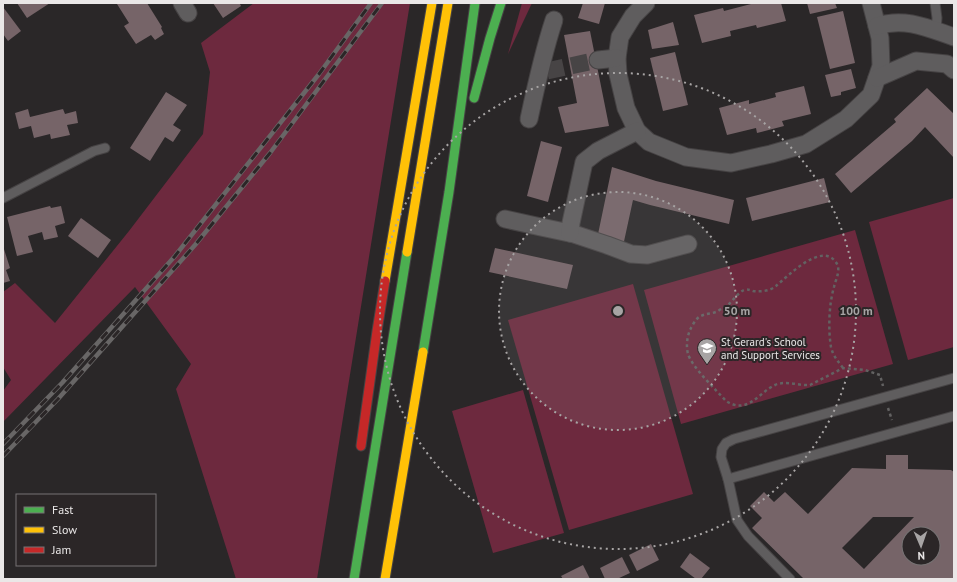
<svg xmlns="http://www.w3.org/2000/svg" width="957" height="582" viewBox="0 0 957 582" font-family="'PT Sans',sans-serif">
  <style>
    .green { fill: #6d293e }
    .building { fill: #766468; fill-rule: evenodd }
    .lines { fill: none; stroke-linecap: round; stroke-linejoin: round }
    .street-tunnel { stroke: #474445; stroke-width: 17; stroke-dasharray: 17 8; stroke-linecap: butt }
    .lane-casing { stroke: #464344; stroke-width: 11 }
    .street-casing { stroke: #464344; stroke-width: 19 }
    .fast-casing { stroke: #464344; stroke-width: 11 }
    .slow-casing { stroke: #464344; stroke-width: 11 }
    .jam-casing { stroke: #464344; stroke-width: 11 }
    .path { stroke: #636262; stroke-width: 2.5; stroke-dasharray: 3 3; stroke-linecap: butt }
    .lane { stroke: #5f5d5e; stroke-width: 9 }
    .street { stroke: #5f5d5e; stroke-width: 17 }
    .fast { stroke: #4caf50; stroke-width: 9 }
    .slow { stroke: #ffc107; stroke-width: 9 }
    .jam { stroke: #c62828; stroke-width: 9 }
    .rail-casing { stroke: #686666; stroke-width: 4.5 }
    .rail { stroke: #2b2627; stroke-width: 3; stroke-dasharray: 9; stroke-linecap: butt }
    .ring { fill: none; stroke: #a7a4a4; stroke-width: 2; stroke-dasharray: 2 4 }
    .labels { text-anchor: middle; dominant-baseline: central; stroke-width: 4; stroke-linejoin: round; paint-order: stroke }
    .poi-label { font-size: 11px; fill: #eae7e7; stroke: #2b2627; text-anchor: start }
    .centre { fill: #a7a4a4; stroke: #2b2627; stroke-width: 2 }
    .ring-label { font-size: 12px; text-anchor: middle; font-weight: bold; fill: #a7a4a4; stroke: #2b2627; stroke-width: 4; stroke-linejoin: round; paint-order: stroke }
  </style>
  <rect width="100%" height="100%" fill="#2a2728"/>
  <g class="green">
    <path d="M254 3H410L317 579H236L176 389 191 364 135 287 3 422V391L11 380 3 367V292L15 283 55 323 129 231 203 134 210 72 201 43Z"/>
    <path d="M522 3H532L508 54Z"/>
    <path d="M954 198V347L908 360 869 222Z"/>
    <path d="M855 230 893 364 681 424 644 290Z"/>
    <path d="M633 284 693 494 569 530 508 320Z"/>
    <path d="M523 390 564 533 493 553 452 411Z"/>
  </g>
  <g class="building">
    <path d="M17 3H50L27 18Z"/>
    <path d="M118 3H147L162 27 161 28 164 34 155 40 151 35 136 44 124 26 129 23 117 4Z"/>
    <path d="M213 3H242L240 4 241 6 223 18Z"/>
    <path d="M583 3H605L599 24 578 18Z"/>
    <path d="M751 3H781L786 21 757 28 756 25 730 31 731 36 702 43 694 15 723 8 724 11 751 4Z"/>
    <path d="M807 3H835L837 8 810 14Z"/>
    <path d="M3 7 21 31 8 41 3 34Z"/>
    <path d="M843 11 855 63 830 69 817 17Z"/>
    <path d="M673 22 679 45 652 49 648 30Z"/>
    <path d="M590 31 609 126 565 133 558 107 577 103 564 35Z"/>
    <path d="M675 52 688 105 663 111 650 58Z"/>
    <path d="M851 69 856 88 841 92V95L831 97 825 75Z"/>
    <path d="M804 86 811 114 782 121 784 126 757 133 756 128 727 135 719 108 749 100V104L776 97 775 93Z"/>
    <path d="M927 88 954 114V158L925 127 912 141 851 193 835 174 896 122 894 119Z"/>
    <path d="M166 92 187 105 173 125 181 130 173 142 165 137 150 161 130 148Z"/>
    <path d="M28 109 30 117 63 109 65 114 76 111 78 123 67 125 70 135 51 139 50 134 34 138 31 126 19 129 15 113Z"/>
    <path d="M541 141 562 147 548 202 527 196Z"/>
    <path d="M612 167 656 181 734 200 729 224 650 205 633 200 623 246 597 239Z"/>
    <path d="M824 178 830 202 752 221 746 198Z"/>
    <path d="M50 206 51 208 61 206 65 223 55 226 58 237 44 240 42 232 28 236 33 252 17 256 7 217Z"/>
    <path d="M81 218 111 240 98 258 68 236Z"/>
    <path d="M3 246 10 268 6 270 10 281 3 283Z"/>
    <path d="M495 248 573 265 567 289 489 272Z"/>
    <path d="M886 455H908V469L951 470 954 472V579H804L752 528 762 518 750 506 764 492 774 502 785 492 808 514 852 468 886 469ZM873 517H914L864 569 842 548ZM909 534H933V558H909Z"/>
    <path d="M651 544 659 560 637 571 629 555Z"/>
    <path d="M690 553 710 568 701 579H696L680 567Z"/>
    <path d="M622 557 630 573 617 579H605L600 568Z"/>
    <path d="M583 565 590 579H563L561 576Z"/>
  </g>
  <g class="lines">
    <path class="street-tunnel" d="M547 71 598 60"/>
    <g class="lane-casing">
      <g id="lane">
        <path d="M935 3 937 18 936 30"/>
        <path d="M3 198 94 151 105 148"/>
        <path d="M728 479 954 416"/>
        <path d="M790 579 748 536 737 520 728 479 721 457 722 449 726 443 734 439 954 378"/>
      </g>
    </g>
    <g class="street-casing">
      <g id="street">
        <path d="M182 3 188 13"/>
        <path d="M646 3 633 16 620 37 617 58 618 74 626 108 637 131 649 142 686 157 731 163 771 154 806 144 846 119 871 95 881 66 880 38 871 3"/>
        <path d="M877 26C905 17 928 28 954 37"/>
        <path d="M598 60 617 58"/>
        <path d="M877 78 916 61 947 64 954 70"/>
        <path d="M529 119C536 86 543 53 554 20"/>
        <path d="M505 219 541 227 574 234 607 245 631 254 647 255 688 244"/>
        <path d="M570 233 571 223 584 162 598 151 637 131"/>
      </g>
    </g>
    <g class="fast-casing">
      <g id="fast">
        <path d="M474 98 490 38 501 3"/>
        <path d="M423 352 449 192 475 3"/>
        <path d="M354 579 407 252"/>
      </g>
    </g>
    <g class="slow-casing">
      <g id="slow">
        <path d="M407 252 448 3"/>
        <path d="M385 281 432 3"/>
        <path d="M385 579 423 352"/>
      </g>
    </g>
    <g class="jam-casing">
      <path id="jam" d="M361 446 377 331 385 281"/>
    </g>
    <g class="path">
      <path d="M843 368C838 361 833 356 831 347 828 329 829 304 834 287 836 278 842 269 835 261 820 243 788 276 776 286 770 291 761 292 753 291 750 290 748 289 744 290 739 292 733 300 729 304 726 307 722 308 718 311 713 314 705 313 699 317 695 320 692 326 690 330 687 337 686 346 688 354 692 367 716 390 726 401 748 415 758 393 775 385 786 380 799 386 810 385L843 368 865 370 880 375 883 386"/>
      <path d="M888 408 892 420"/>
    </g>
    <use href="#lane" class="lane"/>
    <use href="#street" class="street"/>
    <use href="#fast" class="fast"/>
    <use href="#slow" class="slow"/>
    <use href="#jam" class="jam"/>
    <g class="rail-casing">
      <g id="rail">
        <path d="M3 444 62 383 175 256 319 74 371 3"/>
        <path d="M3 456 58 399 195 245 270 153 382 3"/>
      </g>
    </g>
    <use href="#rail" class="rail"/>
  </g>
  <circle cx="618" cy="311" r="119" fill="#a7a4a4" fill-opacity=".12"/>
  <g class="ring">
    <circle cx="618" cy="311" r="119"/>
    <circle cx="618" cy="311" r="238"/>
  </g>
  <defs>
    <g id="school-pin" transform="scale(1)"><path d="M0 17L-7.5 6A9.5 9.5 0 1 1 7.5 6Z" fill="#a7a4a4" stroke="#2b2627"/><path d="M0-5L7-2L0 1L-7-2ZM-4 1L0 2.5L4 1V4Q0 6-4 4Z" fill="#fff"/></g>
  </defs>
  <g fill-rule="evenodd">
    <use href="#school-pin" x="707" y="348"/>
  </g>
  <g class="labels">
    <g class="poi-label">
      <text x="721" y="342">St Gerard's School<tspan x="721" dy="13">and Support Services</tspan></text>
    </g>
  </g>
  <circle cx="618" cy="311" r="6" class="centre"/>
  <g class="ring-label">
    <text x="737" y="315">50 m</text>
    <text x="856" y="315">100 m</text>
  </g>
  <rect width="957" height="582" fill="none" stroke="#eae7e7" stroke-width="8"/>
  <rect x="16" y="494" width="140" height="72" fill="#2b2627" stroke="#777374"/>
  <rect x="24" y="507" width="20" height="6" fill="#4caf50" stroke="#777374"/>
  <text x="52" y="514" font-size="12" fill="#eae7e7">Fast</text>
  <rect x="24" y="527" width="20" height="6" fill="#ffc107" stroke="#777374"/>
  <text x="52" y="534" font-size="12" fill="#eae7e7">Slow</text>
  <rect x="24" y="547" width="20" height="6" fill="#c62828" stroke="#777374"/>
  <text x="52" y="554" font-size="12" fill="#eae7e7">Jam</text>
  <g transform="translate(921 546) rotate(178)"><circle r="19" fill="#2b2627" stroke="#777374"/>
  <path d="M0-3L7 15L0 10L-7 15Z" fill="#a7a4a4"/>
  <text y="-6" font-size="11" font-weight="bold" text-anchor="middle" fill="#eae7e7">N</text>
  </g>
</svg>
